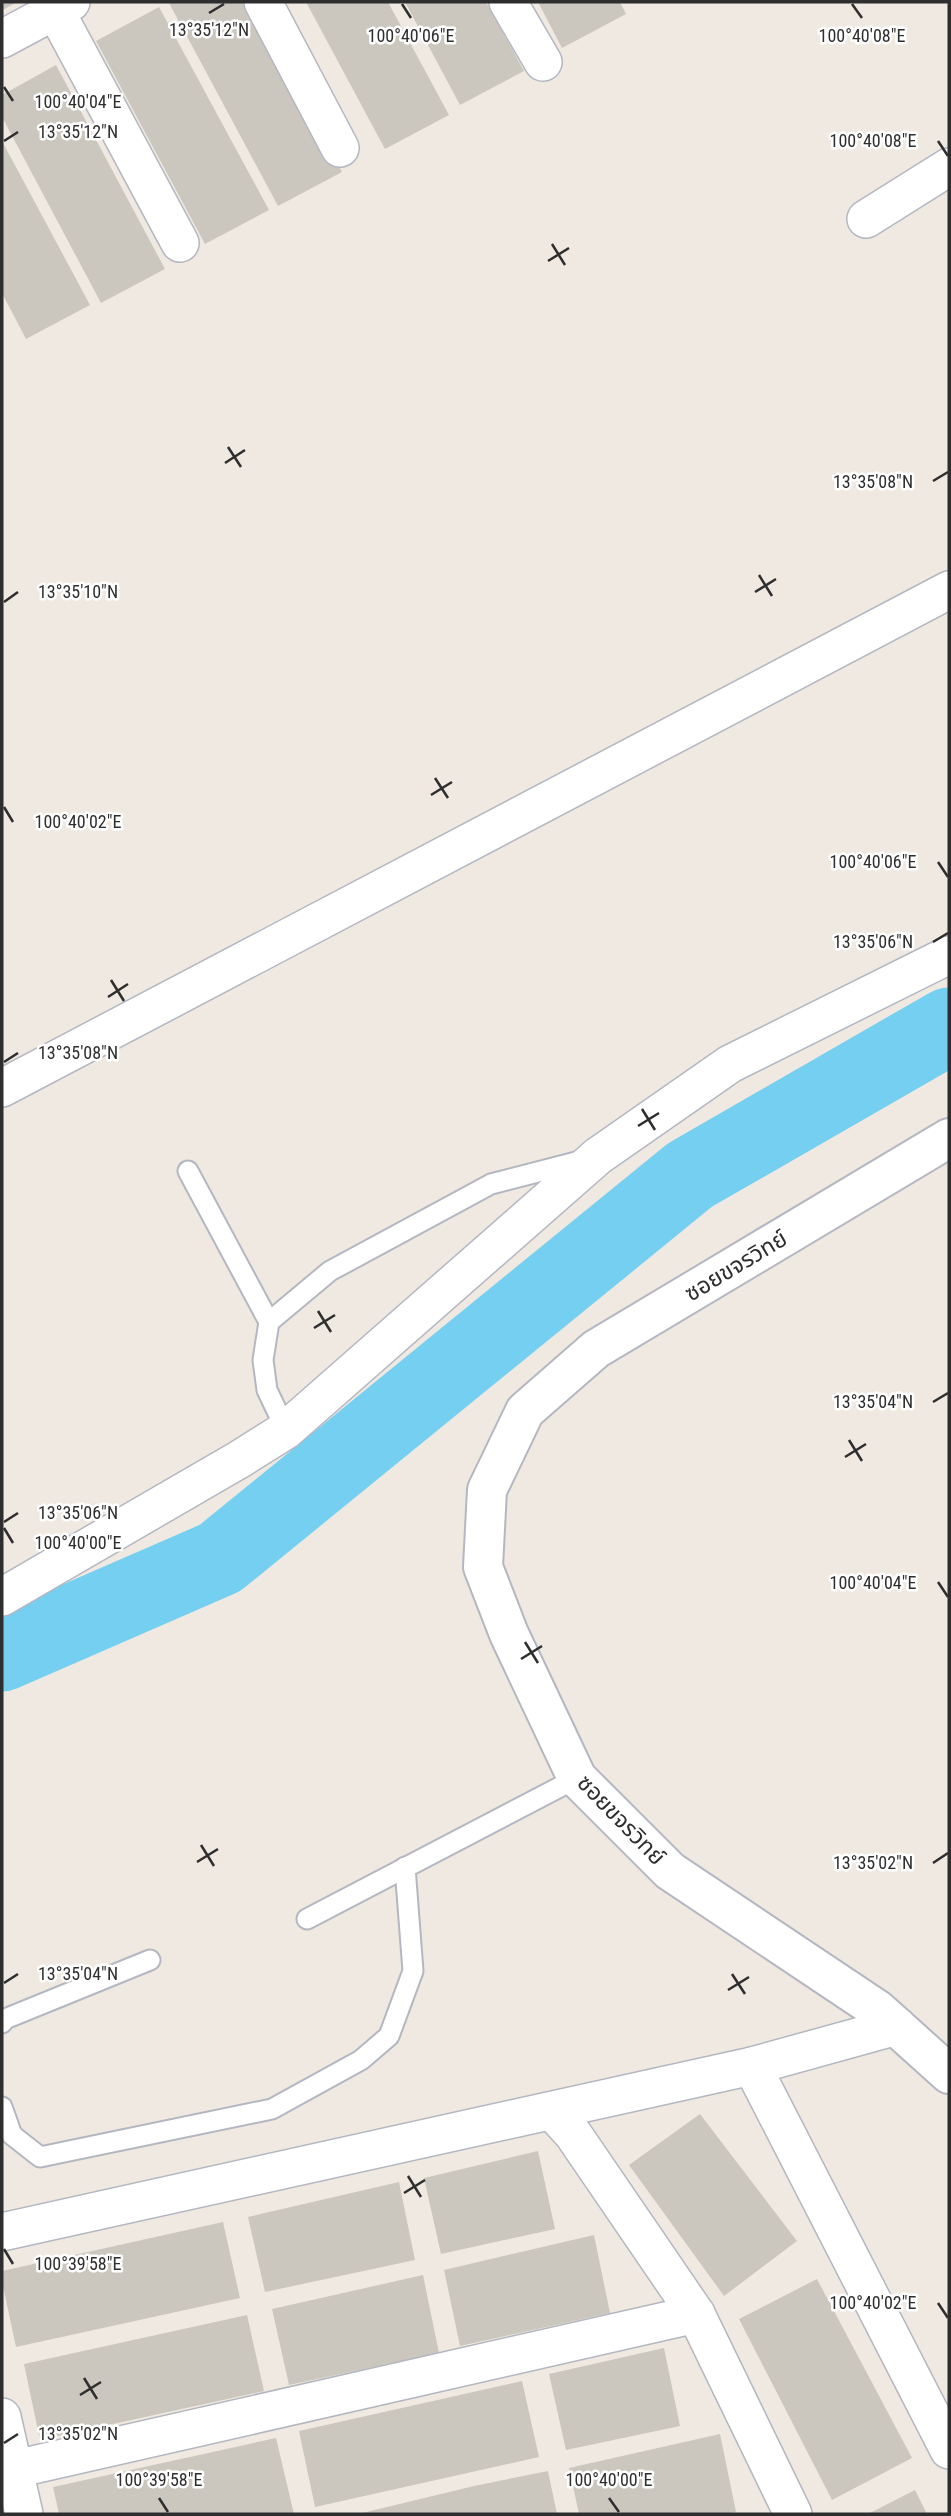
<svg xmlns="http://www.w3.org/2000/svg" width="951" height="2516" viewBox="0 0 951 2516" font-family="'Roboto Condensed','Noto Sans Thai',sans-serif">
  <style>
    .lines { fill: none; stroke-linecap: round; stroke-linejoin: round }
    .river { stroke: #75cff0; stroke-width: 77 }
    .building { fill: #cbc7bf }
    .lane-casing { stroke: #b4b7c1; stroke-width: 23 }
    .street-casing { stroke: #b4b7c1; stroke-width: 40 }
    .secondary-casing { stroke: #b4b7c1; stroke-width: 42 }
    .lane { stroke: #fff; stroke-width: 19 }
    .street { stroke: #fff; stroke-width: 37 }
    .secondary { stroke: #fff; stroke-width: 38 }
    .ticks { fill: none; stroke: #2e2e2e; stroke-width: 2.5 }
    .labels { text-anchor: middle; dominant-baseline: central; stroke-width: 5; stroke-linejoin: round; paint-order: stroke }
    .street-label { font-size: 23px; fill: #2e2e2e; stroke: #fff }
    .ticks-label { font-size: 18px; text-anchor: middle; fill: #2e2e2e; stroke: #fff; stroke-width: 5; stroke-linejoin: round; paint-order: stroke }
  </style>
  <rect width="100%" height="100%" fill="#efe9e1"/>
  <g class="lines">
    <path class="river" d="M2 1653 220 1558 690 1175 949 1026"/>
  </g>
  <g class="building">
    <path d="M2 2H17L3 10Z"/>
    <path d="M172 2H250L342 172 278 206 169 3Z"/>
    <path d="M306 2H388L449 115 385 149Z"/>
    <path d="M405 2H486L524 71 460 105Z"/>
    <path d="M538 2H620L626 14 562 48Z"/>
    <path d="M159 7 269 210 205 244 96 41Z"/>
    <path d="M56 65 165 269 101 303 2 117V95Z"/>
    <path d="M2 141 90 305 26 339 2 293Z"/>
    <path d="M700 2114 797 2241 724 2296 629 2165Z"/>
    <path d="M538 2151 555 2229 441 2254 424 2178Z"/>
    <path d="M399 2182 415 2260 265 2292 248 2217Z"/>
    <path d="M223 2222 240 2298 16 2347 2 2281V2271Z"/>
    <path d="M594 2235 610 2313 460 2346 444 2270Z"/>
    <path d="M423 2275 439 2353 289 2385 272 2309Z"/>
    <path d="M817 2279 912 2458 832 2500 739 2319Z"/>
    <path d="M247 2315 264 2391 40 2440 24 2364Z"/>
    <path d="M664 2348 680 2426 566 2450 549 2374Z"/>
    <path d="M522 2381 539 2457 315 2507 299 2431Z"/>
    <path d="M720 2434 736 2512 724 2514H579L569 2468Z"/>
    <path d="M276 2438 294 2514H59L53 2487Z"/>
    <path d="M548 2471 557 2514H358L474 2486Z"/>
    <path d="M915 2490 927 2514H868Z"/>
  </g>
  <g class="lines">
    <g class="lane-casing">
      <g id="lane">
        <path d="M188 1171 269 1322"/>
        <path d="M286 1430 267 1390 263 1360 269 1322 330 1271 491 1184 584 1160"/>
        <path d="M307 1919 577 1778"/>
        <path d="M2 2023 5 2019 150 1960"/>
        <path d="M2 2107 12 2135 40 2157 272 2109 361 2060 389 2036 413 1971 405 1867"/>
      </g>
    </g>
    <g class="street-casing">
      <g id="street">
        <path d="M263 2 340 148"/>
        <path d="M508 2 543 62"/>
        <path d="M55 10 180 243"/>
        <path d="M2 39 71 2"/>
        <path d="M866 219 949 167"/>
        <path d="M2 1088 949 590"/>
        <path d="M2 1597 240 1459 286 1430 598 1156 730 1064 949 955"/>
        <path d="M752 2066 949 2450"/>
        <path d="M552 2111 573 2134 696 2314 793 2514"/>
        <path d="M2 2232 752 2066 897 2026"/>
        <path d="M2 2417 24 2514"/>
        <path d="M2 2472 696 2314"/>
      </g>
    </g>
    <g class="secondary-casing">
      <path id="secondary" d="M949 1138 596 1349 525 1411 487 1490 483 1567 509 1634 577 1778 670 1871 878 2010 949 2074"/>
    </g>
    <use href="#lane" class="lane"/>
    <use href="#street" class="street"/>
    <use href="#secondary" class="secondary"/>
  </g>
  <path class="ticks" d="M402 4 411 18M852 4 862 18M209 13 224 4M4 87 13 101M4 141 18 132M938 141 948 156M552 244 565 265M548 261 569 248M228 447 241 467M225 463 245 450M933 481 948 472M759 575 772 596M755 592 776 579M4 602 18 592M435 778 448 798M431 795 452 782M4 807 13 822M938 862 948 877M933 942 948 933M111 980 124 1001M108 997 128 984M4 1062 18 1053M642 1109 655 1130M638 1126 659 1113M318 1311 331 1332M314 1328 335 1315M933 1402 948 1393M849 1440 862 1461M845 1457 866 1444M4 1522 18 1513M4 1528 13 1543M938 1582 948 1597M525 1642 538 1663M521 1659 542 1646M201 1845 214 1866M197 1862 218 1849M933 1863 948 1853M732 1974 745 1994M4 1983 18 1974M728 1990 749 1977M408 2176 421 2197M404 2193 425 2180M4 2249 13 2264M938 2303 948 2318M84 2378 97 2399M80 2395 101 2382M4 2443 18 2434M159 2498 168 2512M609 2498 619 2512"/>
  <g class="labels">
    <g class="street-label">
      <text transform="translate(736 1266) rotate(-31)">ซอยขจรวิทย์</text>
      <text transform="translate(621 1820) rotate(46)">ซอยขจรวิทย์</text>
    </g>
  </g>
  <g class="ticks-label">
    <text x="209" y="36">13°35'12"N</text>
    <text x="411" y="42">100°40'06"E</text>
    <text x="862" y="42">100°40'08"E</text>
    <text x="78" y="108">100°40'04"E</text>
    <text x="78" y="138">13°35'12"N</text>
    <text x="873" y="147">100°40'08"E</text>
    <text x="873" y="488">13°35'08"N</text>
    <text x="78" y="598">13°35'10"N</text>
    <text x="78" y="828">100°40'02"E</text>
    <text x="873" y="868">100°40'06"E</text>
    <text x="873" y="948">13°35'06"N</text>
    <text x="78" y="1059">13°35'08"N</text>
    <text x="873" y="1408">13°35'04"N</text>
    <text x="78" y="1519">13°35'06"N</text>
    <text x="78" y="1549">100°40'00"E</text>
    <text x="873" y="1589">100°40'04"E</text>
    <text x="873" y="1869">13°35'02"N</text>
    <text x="78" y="1980">13°35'04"N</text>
    <text x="78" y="2270">100°39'58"E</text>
    <text x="873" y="2309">100°40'02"E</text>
    <text x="78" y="2440">13°35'02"N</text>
    <text x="159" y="2486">100°39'58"E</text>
    <text x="609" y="2486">100°40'00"E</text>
  </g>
  <rect width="951" height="2516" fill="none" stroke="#2e2e2e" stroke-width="7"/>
</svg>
